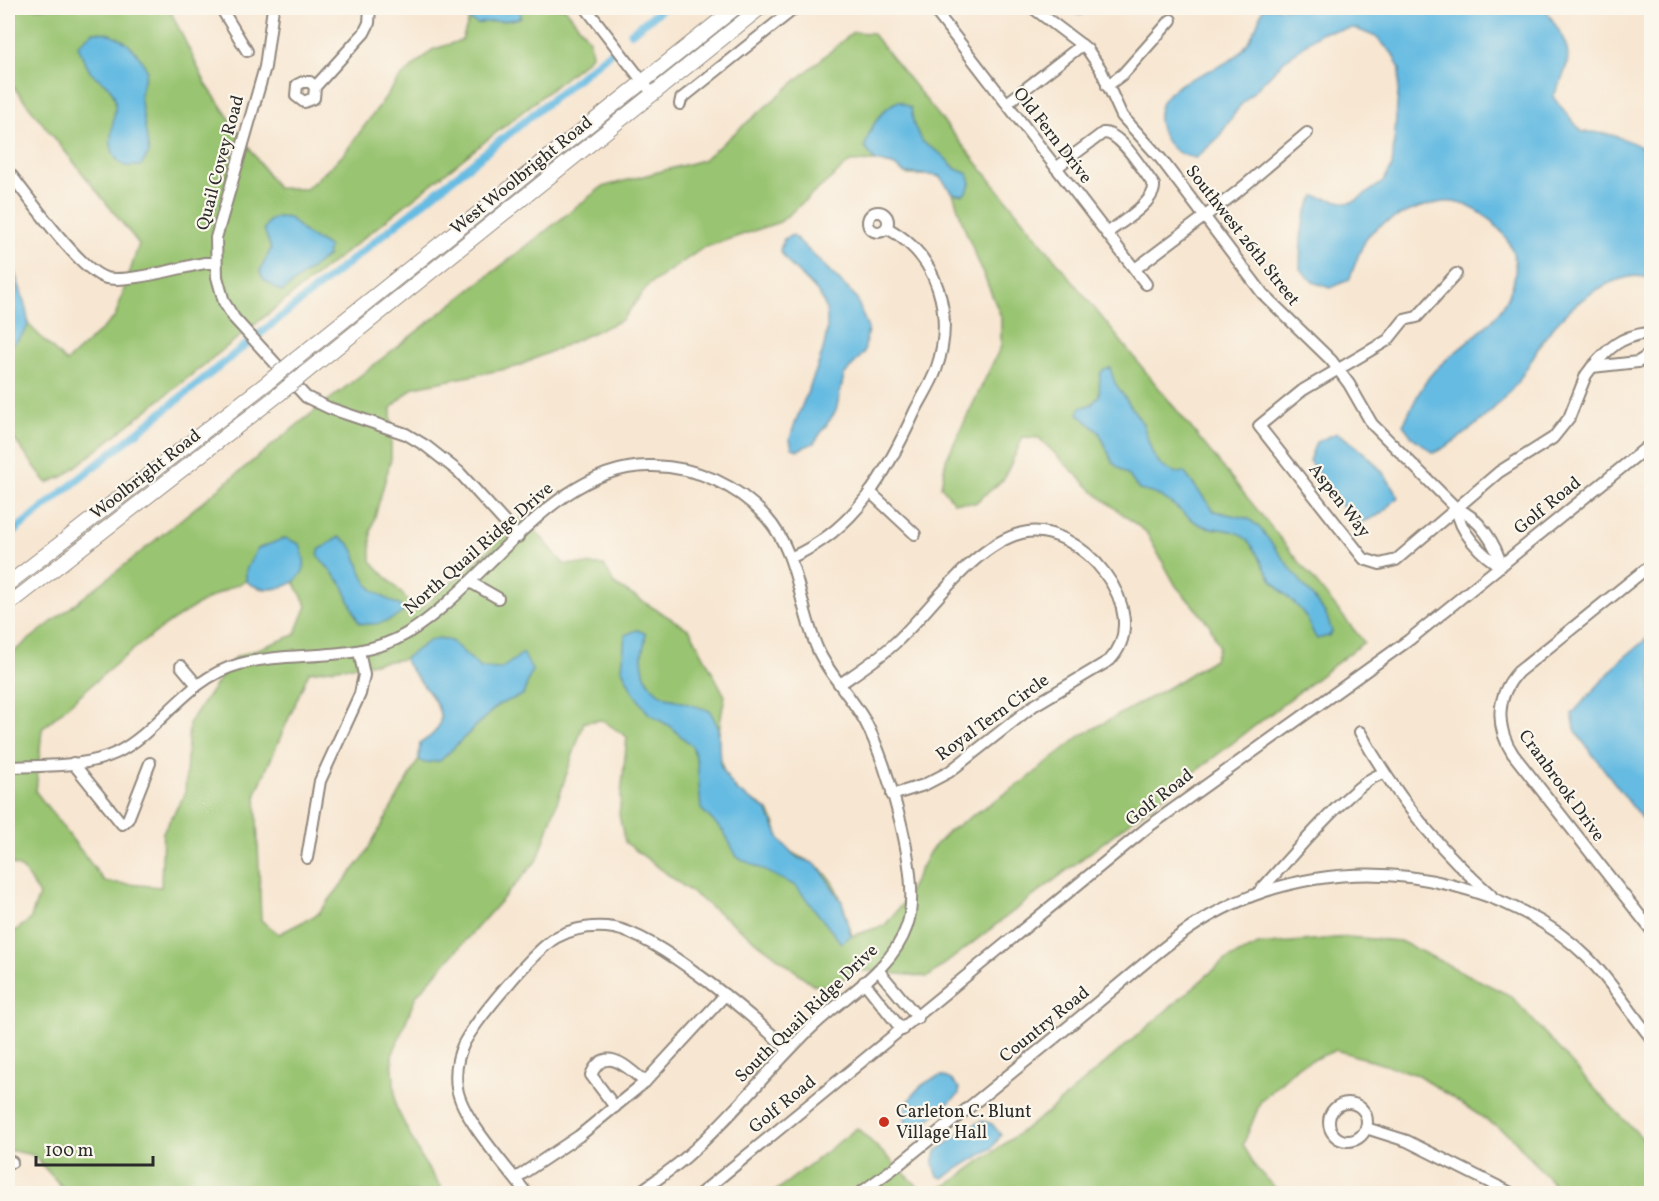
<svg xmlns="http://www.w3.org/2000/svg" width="1659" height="1201" viewBox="0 0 1659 1201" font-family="Vollkorn,serif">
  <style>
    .grass { fill: #99c471; stroke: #62784e; stroke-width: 1.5; fill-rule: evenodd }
    .water { fill: #66bbe2; stroke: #487386; stroke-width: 1.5 }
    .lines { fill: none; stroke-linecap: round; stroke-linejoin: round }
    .canal { stroke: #66bbe2; stroke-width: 8 }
    .minor-casing { stroke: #91887e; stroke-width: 14 }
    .major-casing { stroke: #91887e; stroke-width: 16 }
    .minor { stroke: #fff; stroke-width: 10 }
    .major { stroke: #fff; stroke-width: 14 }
    .major-bridge-casing { stroke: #91887e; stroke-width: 16; stroke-linecap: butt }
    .major-bridge { stroke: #fff; stroke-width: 14 }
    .poi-dot { fill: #c8321e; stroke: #fbf7ec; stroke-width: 2 }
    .labels { text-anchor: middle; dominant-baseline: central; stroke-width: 4.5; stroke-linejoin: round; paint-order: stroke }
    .street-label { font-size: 18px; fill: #2b2b2b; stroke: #fbf7ec }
    .poi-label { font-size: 18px; fill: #2b2b2b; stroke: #fbf7ec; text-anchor: start }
  </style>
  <rect width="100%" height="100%" fill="#fbf7ec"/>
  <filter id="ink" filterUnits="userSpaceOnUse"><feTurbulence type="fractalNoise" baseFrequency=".0167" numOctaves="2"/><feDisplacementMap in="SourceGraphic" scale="12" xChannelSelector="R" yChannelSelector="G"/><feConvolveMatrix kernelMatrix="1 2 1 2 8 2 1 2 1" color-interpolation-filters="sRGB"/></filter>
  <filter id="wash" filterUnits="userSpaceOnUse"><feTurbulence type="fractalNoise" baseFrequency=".008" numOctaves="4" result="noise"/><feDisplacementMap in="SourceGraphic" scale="24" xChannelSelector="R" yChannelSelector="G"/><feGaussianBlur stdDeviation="1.35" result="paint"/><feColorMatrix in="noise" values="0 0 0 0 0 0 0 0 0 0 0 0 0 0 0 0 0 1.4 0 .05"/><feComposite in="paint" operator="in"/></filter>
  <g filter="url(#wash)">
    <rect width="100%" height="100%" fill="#f7e6d1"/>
    <g class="grass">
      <path d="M8 8H169L206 84 277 188 306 189 344 154 398 80 432 50 462 40 469 20 463 16 458 8H565L589 39 592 54 585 62 64 476 47 483 8 431V260L25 305 28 324 66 362 115 317 139 244 8 80Z"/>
      <path d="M853 32 872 33 1364 642 928 977 859 970 827 987 814 985 625 842 619 815 627 737 602 720 584 722 538 859 416 996 392 1056 396 1107 423 1161 445 1193H56L63 1188 33 1155 8 1150V936L30 920 39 895 23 869 8 862V656L126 564 302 421 602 187 703 160ZM875 161 893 165 908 175H936L943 180 953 193 964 227 1001 317V346L946 460 941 486 954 502 975 503 1004 479 1023 437 1039 438 1095 493 1146 532 1176 586 1209 624 1219 646 1214 659 1171 686 1080 736 1026 780 949 831 930 851 902 904 885 925 852 936C845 911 838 878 814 864 801 856 790 855 781 841 775 832 776 819 768 811 760 803 746 799 738 791 711 766 718 728 725 696L690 630 614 584 604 565 564 564 523 516 499 541 418 611 371 561V531L391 459V408L414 387 516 367 622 320 649 285 703 248 780 222 850 162ZM246 581C261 593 277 590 294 582L307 606 295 635 234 658 189 723 185 794 163 832 161 887 105 882 36 792 42 729C101 676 171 610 246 581ZM404 659C418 686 468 719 420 743L419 759 363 858 318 914 279 934 261 920 256 793 309 672Z"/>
      <path d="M1347 937 1400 941 1511 996 1606 1101 1651 1147V1193H1561L1511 1136 1418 1075 1336 1050 1298 1066 1261 1101 1243 1145 1257 1169 1280 1193 772 1194 857 1128 925 1193 949 1184 1048 1112 1224 961 1258 945Z"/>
    </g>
    <g class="water">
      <path d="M458 8H520L521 17C509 23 492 19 477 24L463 16Z"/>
      <path d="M1056 8H1091L1081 15Z"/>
      <path d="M1263 8H1545C1570 49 1577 52 1553 97L1582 132C1608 131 1629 139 1651 153V278C1644 277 1636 275 1629 277 1598 283 1565 310 1547 335 1534 352 1527 372 1512 389 1489 415 1464 438 1434 453L1412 437 1403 425C1412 407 1421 385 1435 370 1464 341 1509 320 1515 274 1519 240 1485 207 1453 202 1433 199 1382 220 1369 235 1360 246 1355 266 1349 280L1330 288 1313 282 1300 269C1301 244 1299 218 1315 196L1348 203 1355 201 1383 182 1392 167 1400 69 1392 53 1376 37 1354 28 1322 32 1284 61 1239 107 1218 138 1196 158C1181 156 1170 150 1163 135 1141 82 1210 78 1236 56 1251 44 1257 25 1263 8Z"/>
      <path d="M93 32C119 31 136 48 147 70L140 95 149 153 141 166H124C99 149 118 120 115 99 112 84 98 81 90 71 85 63 81 54 78 45Z"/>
      <path d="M899 101 911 108 914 126 923 142 941 154 956 169 968 174 971 182 967 192 962 195 953 193 939 176 905 173 893 165 875 161 865 147C868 130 883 106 899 101Z"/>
      <path d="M277 217 290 218 306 234 329 247 327 256 282 292 263 279 260 271 271 249 264 229 269 221Z"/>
      <path d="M793 235 856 297 868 329 864 353 844 375 836 411 814 443 798 450 792 448 790 439C799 401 842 336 822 299 812 280 789 270 780 250L784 239Z"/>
      <path d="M8 260C15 269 29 313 28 325 26 333 19 338 13 344L8 343Z"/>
      <path d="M1110 368 1115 383 1143 424 1152 452 1161 466 1176 473 1184 472 1214 511 1249 519 1259 527 1326 614 1332 632 1329 636 1317 639C1311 632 1310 621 1304 614 1295 602 1282 593 1273 581 1262 567 1256 545 1241 535 1228 526 1211 532 1197 523 1172 507 1171 496 1139 490L1129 476 1113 463 1099 432 1078 414 1080 408 1092 404 1099 396 1100 374 1104 369Z"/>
      <path d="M1337 433C1363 449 1385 470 1398 497L1381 514 1356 525 1309 461 1316 442Z"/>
      <path d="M339 537C362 547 355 571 370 587 380 598 395 601 406 610 392 621 376 627 359 623L342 584 318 556 319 550Z"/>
      <path d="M285 538 300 544C302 551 306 561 304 568 296 591 262 594 246 581V570L257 549Z"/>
      <path d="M637 630 645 633C647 642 642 648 642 656 643 702 678 698 710 711L718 727 720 763 725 775 737 791 767 810 781 841 796 857 813 863 821 870 842 902 851 936 841 943 796 886 737 857 724 832 701 809 697 761 692 746 671 727 648 713 633 692 622 669 625 635Z"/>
      <path d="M1651 635V831L1581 739 1575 729 1572 714 1620 661Z"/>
      <path d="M439 638 451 641 481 668 501 669 523 653 532 670 523 695 498 705 440 761 424 763 419 759 420 743C468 718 418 686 404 659L429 641Z"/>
      <path d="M942 1076 951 1080 959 1088V1094L913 1133 908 1131C898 1106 917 1082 942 1076Z"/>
      <path d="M983 1121 992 1124 1001 1135 992 1148 943 1178 938 1176 933 1164 936 1151C952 1141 965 1127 983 1121Z"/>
    </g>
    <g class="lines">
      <g class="canal">
        <path d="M631 33 663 8"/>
        <path d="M8 536 612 51"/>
      </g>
    </g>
  </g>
  <g filter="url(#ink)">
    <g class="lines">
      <g class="minor-casing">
        <g id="minor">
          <path d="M221 8 247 51"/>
          <path d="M273 8 265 67 216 238 217 277 224 302 234 318 306 397 329 408 406 434 426 446 459 472 518 537"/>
          <path d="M586 8 647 87"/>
          <path d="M933 8 1146 284"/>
          <path d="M1033 8 1087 49 1100 68 1122 116 1161 159 1263 294 1331 360 1349 384 1372 424 1457 509C1478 516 1497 545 1501 566"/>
          <path d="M1107 86 1123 74 1171 20"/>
          <path d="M315 87 310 82H303L297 85 296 96 304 102 314 98 315 87 364 33 369 23 370 8"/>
          <path d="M1007 103 1082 45"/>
          <path d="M680 104 681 99 795 8"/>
          <path d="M1056 168 1103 133C1120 131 1143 171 1154 185 1156 202 1120 223 1107 233"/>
          <path d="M8 171C27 195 80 271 106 278 127 283 182 267 205 263H215"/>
          <circle cx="878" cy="222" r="10"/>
          <path d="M1135 269 1237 192 1307 133"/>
          <path d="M1456 274 1417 317 1404 320 1388 340 1303 390 1259 426 1364 559 1380 564 1396 560 1499 472 1553 438 1569 418 1586 375 1592 367"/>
          <path d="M1652 339 1647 333C1620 337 1610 347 1592 367L1638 362 1652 353"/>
          <path d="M870 492 915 534"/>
          <path d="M1457 509C1459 531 1482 556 1501 566"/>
          <path d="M792 557C856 529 887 472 915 411 922 397 931 384 936 370 955 316 939 256 887 228"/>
          <path d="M1652 564 1518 672C1496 696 1495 727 1513 754L1652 931"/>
          <path d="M470 582 498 598"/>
          <path d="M181 666 197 685"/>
          <path d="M840 684C859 671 878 659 895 643 931 610 973 545 1022 533 1079 519 1156 611 1110 660L1033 706 949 772 924 785 892 795"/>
          <path d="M1360 732C1395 795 1437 848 1491 895"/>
          <path d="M73 763 122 824 128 819 150 763"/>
          <path d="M8 767C43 765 84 768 116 753 162 730 184 679 240 664 293 650 358 663 406 634 485 587 554 462 653 466 697 467 737 485 766 517 800 555 798 606 818 650 830 676 851 696 865 721 888 764 923 880 907 926 892 971 842 997 809 1030 767 1071 730 1119 685 1158 670 1171 653 1182 637 1194"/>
          <path d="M307 858 320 781 360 694 364 675 359 651"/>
          <path d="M1258 893C1280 870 1357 776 1383 774"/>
          <path d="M878 970 918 1018"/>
          <path d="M864 982 902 1030"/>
          <circle cx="1348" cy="1122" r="19"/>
          <path d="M615 1107 591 1075C605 1044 627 1067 645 1082"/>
          <path d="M1366 1128 1407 1141 1513 1194"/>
          <path d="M8 1161 12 1162"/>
          <path d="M516 1178 579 1136 645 1082 725 995"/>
          <path d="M527 1194C507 1167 462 1119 457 1088 455 1073 457 1057 464 1043 477 1019 534 950 557 937 574 928 595 925 614 928 659 936 754 1017 788 1050"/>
          <path d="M700 1194 1148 827 1409 640 1652 443"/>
          <path d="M859 1194 898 1165C958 1116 1019 1067 1079 1018 1115 989 1150 956 1189 929 1265 877 1362 862 1451 885 1499 897 1551 921 1587 957 1611 981 1630 1012 1652 1039"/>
        </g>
      </g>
      <g class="major-casing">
        <g id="major">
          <path d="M296 359 735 8"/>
          <path d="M306 372 760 8"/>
          <path d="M8 584 268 382"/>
          <path d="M8 605 278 395"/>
        </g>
      </g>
      <use href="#minor" class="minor"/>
      <use href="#major" class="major"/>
      <g class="major-bridge-casing">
        <g id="major-bridge">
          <path d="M268 382 296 359"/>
          <path d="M278 395 306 372"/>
        </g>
      </g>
      <use href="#major-bridge" class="major-bridge"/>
    </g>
  </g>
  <circle class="poi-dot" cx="884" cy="1122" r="6"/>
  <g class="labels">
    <g class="street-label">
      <text transform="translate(1052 136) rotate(52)">Old Fern Drive</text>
      <text transform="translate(221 163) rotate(-75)">Quail Covey Road</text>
      <text transform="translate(522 176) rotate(-39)">West Woolbright Road</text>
      <text transform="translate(1242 236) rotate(52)">Southwest 26th Street</text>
      <text transform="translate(146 475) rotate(-38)">Woolbright Road</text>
      <text transform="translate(1339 501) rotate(52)">Aspen Way</text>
      <text transform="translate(1548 506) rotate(-39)">Golf Road</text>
      <text transform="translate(479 549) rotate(-41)">North Quail Ridge Drive</text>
      <text transform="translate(993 718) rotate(-36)">Royal Tern Circle</text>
      <text transform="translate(1561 786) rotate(54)">Cranbrook Drive</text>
      <text transform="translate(1160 798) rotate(-38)">Golf Road</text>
      <text transform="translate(807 1014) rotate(-44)">South Quail Ridge Drive</text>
      <text transform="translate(1045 1025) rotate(-39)">Country Road</text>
      <text transform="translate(783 1105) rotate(-39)">Golf Road</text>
    </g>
    <g class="poi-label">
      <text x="896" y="1112">Carleton C. Blunt<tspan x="896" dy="21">Village Hall</tspan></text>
    </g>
  </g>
  <rect width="1659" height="1201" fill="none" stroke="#fbf7ec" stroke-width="30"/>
  <path d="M36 1156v9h117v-9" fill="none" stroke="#2b2b2b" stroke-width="3"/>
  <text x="45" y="1156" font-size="18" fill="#2b2b2b" stroke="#fbf7ec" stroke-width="4.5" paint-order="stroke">100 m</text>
</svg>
